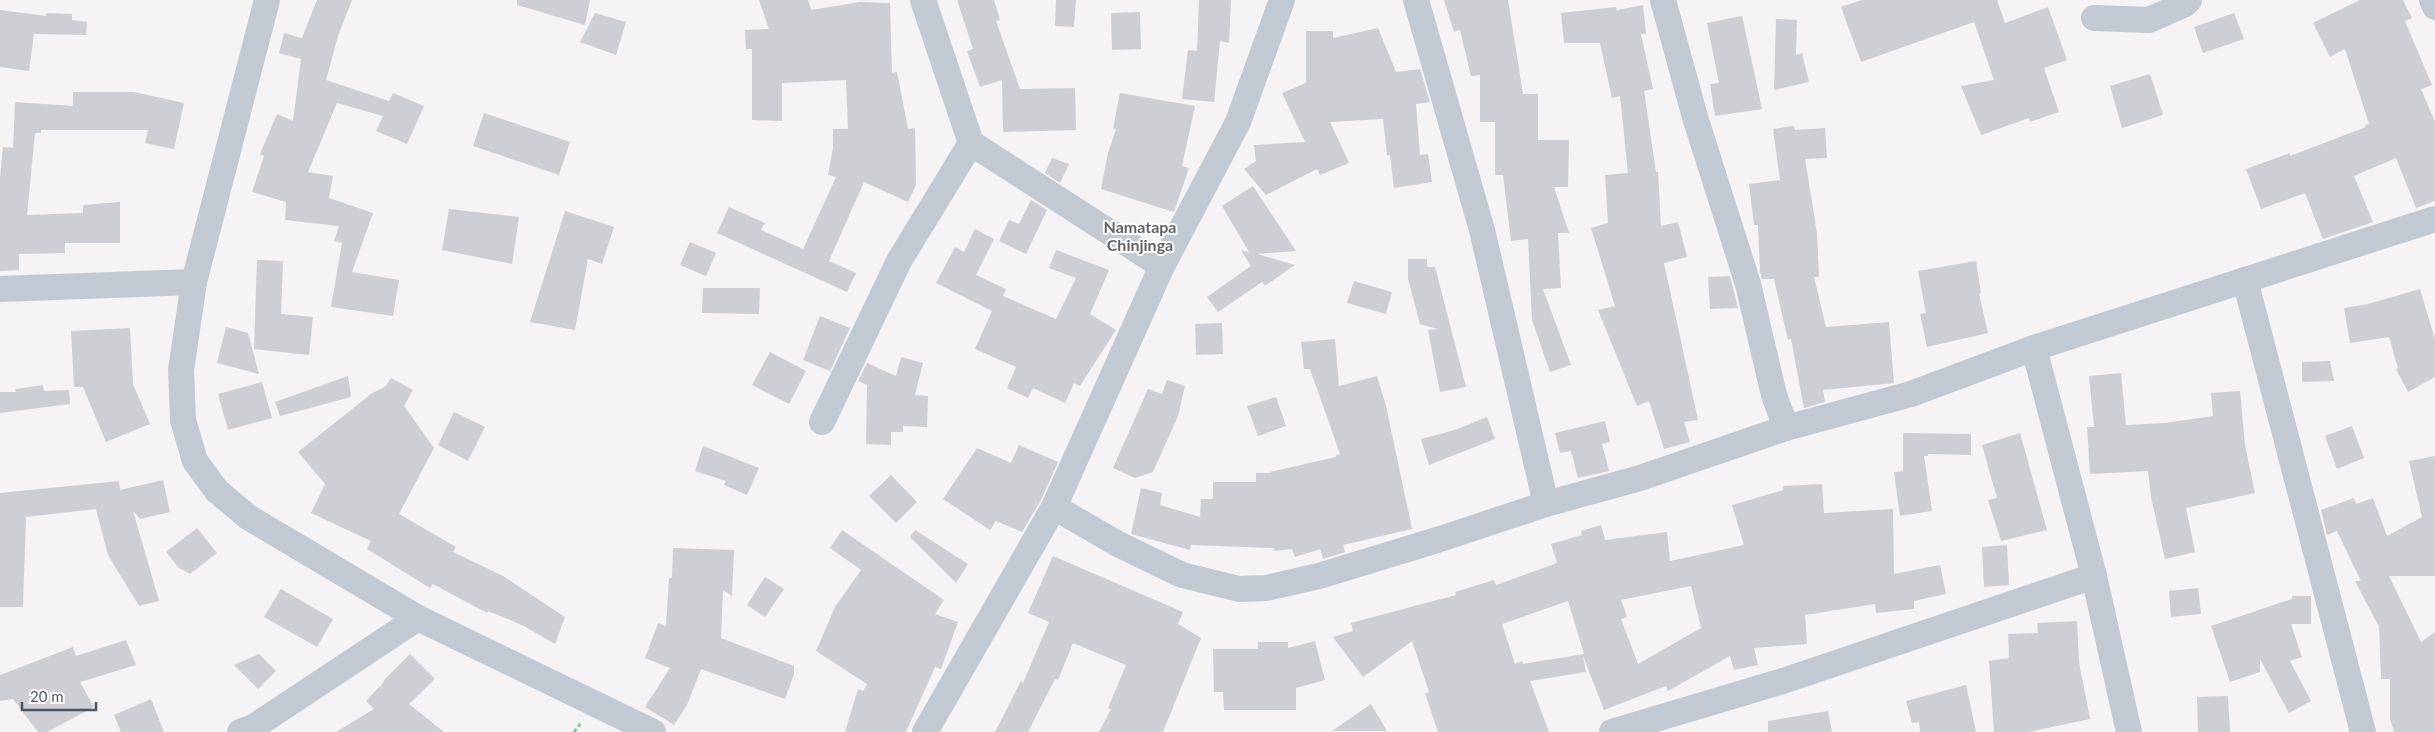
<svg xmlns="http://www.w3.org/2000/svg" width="2435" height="732" viewBox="0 0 2435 732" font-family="Lato,sans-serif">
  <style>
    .building { fill: #cdcfd5; fill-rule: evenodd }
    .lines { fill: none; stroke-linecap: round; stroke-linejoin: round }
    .path { stroke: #7ad0a6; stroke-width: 3; stroke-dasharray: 4 2.5; stroke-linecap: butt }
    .minor { stroke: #c1cad2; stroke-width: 26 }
    .labels { text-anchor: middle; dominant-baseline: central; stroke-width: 4; stroke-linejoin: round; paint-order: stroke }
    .quarter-label { font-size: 16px; font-weight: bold; fill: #5f6368; stroke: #fff }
  </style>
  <rect width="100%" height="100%" fill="#f5f3f3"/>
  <g class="building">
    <path d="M317 0H352L338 36 326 80 389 101 393 93 424 106 407 144 376 131 383 116 337 103 308 172 333 176 329 198 373 213 352 272 399 280 393 316 331 307 342 243 334 241 339 226 285 220 286 202 252 192 264 156 260 154 277 114 293 121 301 59 279 53 284 33 302 38Z"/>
    <path d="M517 0H590L585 25 517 5Z"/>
    <path d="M759 0H808L811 10 860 2 890 3 892 73 897 72 908 129 915 128 916 185 908 202 864 182 829 261 856 273 847 292 717 233 729 207 765 223 761 230 803 249 836 177 828 175 833 148V129H848L846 80 782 83V121L752 120V49H746L745 30 769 29Z"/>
    <path d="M957 0H994L1000 20 996 21 1020 89 1075 88 1076 130 1003 132 1002 80 980 87 967 51 973 49Z"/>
    <path d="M1056 0H1076L1074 27 1055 26Z"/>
    <path d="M1199 0H1231L1229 43 1220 41 1214 102 1182 99 1188 50 1197 51Z"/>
    <path d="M1444 0H1508L1523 94H1538V140H1569L1568 187H1554L1569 233H1558L1561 288 1543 289 1571 365 1550 372 1532 320 1528 239 1511 241 1503 175H1495V122H1480V75L1471 76 1460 30 1454 32Z"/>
    <path d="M1862 0H1997L2005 23 2048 7 2067 60 2044 68 2059 112 2030 122 2029 118 1981 135 1961 86 1994 80 1974 22 1861 62 1841 7Z"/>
    <path d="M2360 0H2403L2412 18 2405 21 2432 85 2421 89 2435 122V201L2416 208 2396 158 2354 176 2373 222 2323 239 2305 193 2261 209 2246 169 2290 153V156L2366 127 2365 125 2369 124 2345 49 2330 57 2313 23Z"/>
    <path d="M1643 5 1646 34H1641L1653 89 1644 91 1656 172H1658L1661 226 1678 222 1687 257 1664 263 1698 420 1684 422 1690 442 1664 449 1649 401 1637 406 1598 310 1615 306 1591 228 1608 223 1605 175 1628 173 1620 96 1612 98 1600 43H1564L1561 13 1616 7 1617 10Z"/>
    <path d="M0 10 46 16V13L72 14V20L87 22 86 35 34 34 29 71 0 67Z"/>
    <path d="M1140 12 1141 49 1112 50 1111 13Z"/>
    <path d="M595 13 626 22 616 55 580 42Z"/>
    <path d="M2234 13 2244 39 2203 53 2194 27Z"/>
    <path d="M1742 16 1762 109 1715 116 1710 84 1719 83 1707 23Z"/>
    <path d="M1776 19 1797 20 1796 55 1802 53 1809 82 1774 90Z"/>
    <path d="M1378 28 1396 72 1420 69 1430 102 1416 104 1420 155 1428 154 1432 182 1394 188 1390 155H1387L1383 119 1330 122 1349 163 1320 175 1317 169 1266 195 1244 169 1256 161 1254 145 1305 142 1282 93 1306 83V31H1333V38Z"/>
    <path d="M2150 74 2163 115 2122 128 2110 86Z"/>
    <path d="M73 92H134L184 103 174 149 145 143 148 130H41V133H35L27 215 83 213V205L120 202V243H65V253L19 254V270L0 271V178L3 147 13 148 15 102 73 106Z"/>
    <path d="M1120 93 1195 106 1182 166 1189 168 1174 212 1101 189 1108 153 1116 129H1113Z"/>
    <path d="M484 113 570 142 559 175 473 146Z"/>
    <path d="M1794 126 1795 130 1825 128 1827 158 1805 159 1817 233 1819 277H1814L1826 327 1889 322 1894 383 1823 390 1825 402 1804 408 1791 339 1788 340 1774 279H1762L1760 272 1758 225H1754L1749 184 1780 180 1773 129Z"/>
    <path d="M1052 158 1069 164 1060 183 1045 173Z"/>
    <path d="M1253 186 1296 251 1257 254 1295 265 1265 286 1262 282 1218 312 1207 297 1251 266 1241 250 1249 252 1222 206Z"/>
    <path d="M1031 200 1047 210 1026 254 999 241 1009 220 1019 224Z"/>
    <path d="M449 209 519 217 512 264 442 250Z"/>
    <path d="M565 211 614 227 602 264 588 259 575 330 530 322Z"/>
    <path d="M975 229 994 239 976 275 1006 289 1003 296 1056 319 1076 278 1049 268 1056 250 1109 270 1090 314 1116 330 1080 386 1074 383 1065 403 1033 388 1028 398 1007 388 1016 367 975 349 992 311 936 283 955 247 964 252Z"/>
    <path d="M690 242 716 253 706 276 680 265Z"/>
    <path d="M1408 259H1427V267H1435L1466 387 1440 392 1428 330 1438 329 1420 324 1408 279Z"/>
    <path d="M257 260 283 261 281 314 313 317 309 355 254 349Z"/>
    <path d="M1976 261 1981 293 1979 294 1988 333 1927 347 1920 314 1926 313 1918 271Z"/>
    <path d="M1730 276 1738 308 1710 309 1708 277Z"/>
    <path d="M1354 281 1392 292 1386 314 1347 303Z"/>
    <path d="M703 288H760L759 314 702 313Z"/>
    <path d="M2420 289 2435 339V377L2408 392 2396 369 2398 368 2389 337 2350 343 2344 308 2368 304Z"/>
    <path d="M820 316 850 328 830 371 803 360Z"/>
    <path d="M1222 323 1223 354 1196 355 1195 324Z"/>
    <path d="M226 327 248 333 259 374 217 363Z"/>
    <path d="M130 328 133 384 150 424 106 442 83 387H74L71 331Z"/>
    <path d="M1335 339 1339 386 1377 376 1386 406 1412 529 1343 545 1345 552 1323 559 1320 549 1295 557 1292 549 1274 551V548L1191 545 1190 550 1131 534 1141 488 1162 493 1160 505 1200 517 1201 499H1213V482H1256V473H1271L1270 472 1336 457V455L1340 454 1310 369H1304L1301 342Z"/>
    <path d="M770 352 806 371 789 404 752 385Z"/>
    <path d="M901 357 923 363 915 395 928 396 927 427 903 426V432H891V445L866 444 867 385 858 381 867 363 896 376Z"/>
    <path d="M2330 361 2334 381 2302 382V362Z"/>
    <path d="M2121 373 2126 425 2165 423 2213 416 2211 393 2240 391 2245 445 2255 493 2186 508 2195 552 2165 559 2151 497 2148 471 2090 474 2087 427H2094L2089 376Z"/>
    <path d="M348 376 351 397 280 416 275 402Z"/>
    <path d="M391 378 413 390 404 406 434 448 399 514 456 547 453 552 503 576 565 617 555 644 522 625 488 611 487 613 433 584 430 588 367 549 371 541 311 513 325 484 298 452 371 394 386 386Z"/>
    <path d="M1167 380 1185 386 1178 416 1153 472 1135 478 1113 468 1148 389 1162 394Z"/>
    <path d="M262 382 272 418 228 430 218 394Z"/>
    <path d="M43 385 44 391 69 390 70 404 0 413V392H16L15 389Z"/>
    <path d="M1276 397 1286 426 1258 436 1247 406Z"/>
    <path d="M454 412 485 427 468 461 438 445Z"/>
    <path d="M1487 417 1495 439 1429 465 1421 439 1455 430Z"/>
    <path d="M1605 421 1610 442 1602 444 1609 471 1578 478 1571 451 1560 453 1555 433Z"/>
    <path d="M2352 426 2364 458 2337 469 2325 436Z"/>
    <path d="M1903 433 1971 434V455L1928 454V456H1924L1932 511 1900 516 1894 472 1903 471Z"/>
    <path d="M2020 433 2047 530 2001 541 1988 500 1997 498 1982 445Z"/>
    <path d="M1019 445 1058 462 1041 500 1022 532 996 521 990 530 943 499 977 448 1011 463Z"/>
    <path d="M703 446 759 468 747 495 724 485 726 481 695 471Z"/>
    <path d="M2435 456V576H2389L2421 642 2435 632V732H2394L2390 719V679H2381L2379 627 2355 581H2361L2337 531 2327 535 2321 510 2354 498 2356 504 2373 498 2387 536 2422 517 2409 461Z"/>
    <path d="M891 475 917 502 896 523 869 496Z"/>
    <path d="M163 480 170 512 140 519 133 511 159 601 139 606 108 555 96 509 26 517 23 607H0V493L119 481 120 490Z"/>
    <path d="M1822 484 1824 513 1893 509 1894 574 1940 565 1946 594 1914 601V609L1876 613 1875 604 1805 615 1807 644 1754 648 1758 665 1734 670 1730 656 1668 691 1666 686 1604 710 1583 656 1586 672 1530 681 1549 732H1438L1425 693 1429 692 1412 641 1363 677 1333 637 1353 631 1351 623 1456 595 1455 592 1494 580 1496 585 1557 563 1551 544 1582 535 1581 531 1601 525 1605 540 1667 532 1670 561 1744 545 1732 505 1783 490V486ZM1691 586 1701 628 1638 664 1621 619 1627 617 1621 600ZM1568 601 1584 654 1523 664 1522 661 1515 664 1502 624Z"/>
    <path d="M197 528 217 553 190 574 179 568 166 552Z"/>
    <path d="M842 530 944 600 935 614 958 622 941 669 935 667 906 732H845L858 689 863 691 867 684 816 651 835 607 861 570 830 548Z"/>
    <path d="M915 530 968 564 956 583 910 537Z"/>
    <path d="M2007 545 2009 585 1984 587 1982 547Z"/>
    <path d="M673 548 734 550 732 596 723 590 721 638 794 666V674L785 699 701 669 687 705 674 725 645 707 670 668 645 658 658 623 666 626 669 578H672Z"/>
    <path d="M1053 556 1183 612 1178 624 1201 638 1163 732H1099L1111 709 1108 708 1126 665 1073 643 1058 680 1055 679 1028 732H995L1021 681 1023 683 1049 622 1028 613Z"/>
    <path d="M765 577 784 589 765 617 747 605Z"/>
    <path d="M2198 588 2201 614 2171 617 2169 591Z"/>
    <path d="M281 589 333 619 317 647 264 617Z"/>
    <path d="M2292 596H2311V624H2291L2302 657 2290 661 2311 701 2289 713 2260 659V672L2230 682 2211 626 2292 599Z"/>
    <path d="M2077 621 2079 662 2090 719 2029 732H1994L1989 661 2009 658 2008 634 2038 633 2037 623Z"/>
    <path d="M126 640 136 665 80 682 94 707 47 732H38L13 699 0 701V675L73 647 76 656Z"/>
    <path d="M1315 641 1325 680 1296 688V710H1224L1223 692H1214L1213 649H1258V642H1288V648Z"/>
    <path d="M259 654 276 671 258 689 234 665Z"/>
    <path d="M410 654 435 679 409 704 444 732H336L374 709 366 701 384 682 383 681Z"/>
    <path d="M1966 685 1976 732H1920L1919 722 1912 723 1906 701Z"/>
    <path d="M2228 696 2230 732H2198L2197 697Z"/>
    <path d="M151 699 164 732H121L114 715Z"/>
    <path d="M1371 704 1387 731H1332Z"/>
    <path d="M1828 711 1832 732H1768V721Z"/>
  </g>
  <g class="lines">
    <path class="path" d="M574 732 581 723"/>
    <g class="minor">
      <path d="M267 0 194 282 181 370 183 420 195 461 217 491 248 517 418 618 653 732"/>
      <path d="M923 0 971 143 1162 266"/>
      <path d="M1416 0 1482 230 1546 504"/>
      <path d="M1663 0 1695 117 1748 284 1774 395 1786 428"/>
      <path d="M2432 0 2435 7"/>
      <path d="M2094 18 2149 20 2185 4 2189 0"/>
      <path d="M2245 280 2363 732"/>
      <path d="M0 289 194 282"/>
      <path d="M2034 348 2094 576 2129 732"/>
      <path d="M822 422 899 261 971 143"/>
      <path d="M1054 507 1118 544 1182 575 1239 589 1266 588 1319 576 1437 540 1546 504 1640 478 1786 428 1911 394 2034 348 2435 219"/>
      <path d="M240 732 255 726 418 618"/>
      <path d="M925 732 1054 507 1162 266 1238 122 1282 0"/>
      <path d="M1612 732 1783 681 2094 576"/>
    </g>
  </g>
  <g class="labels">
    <g class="quarter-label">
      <text x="1140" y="226">Namatapa<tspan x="1140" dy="18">Chinjinga</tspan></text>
    </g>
  </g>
  <path d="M22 702v8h74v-8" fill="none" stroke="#4a5661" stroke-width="2.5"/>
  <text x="30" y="702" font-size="15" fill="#4a5661" stroke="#ffffff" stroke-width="4" paint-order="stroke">20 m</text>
</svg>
